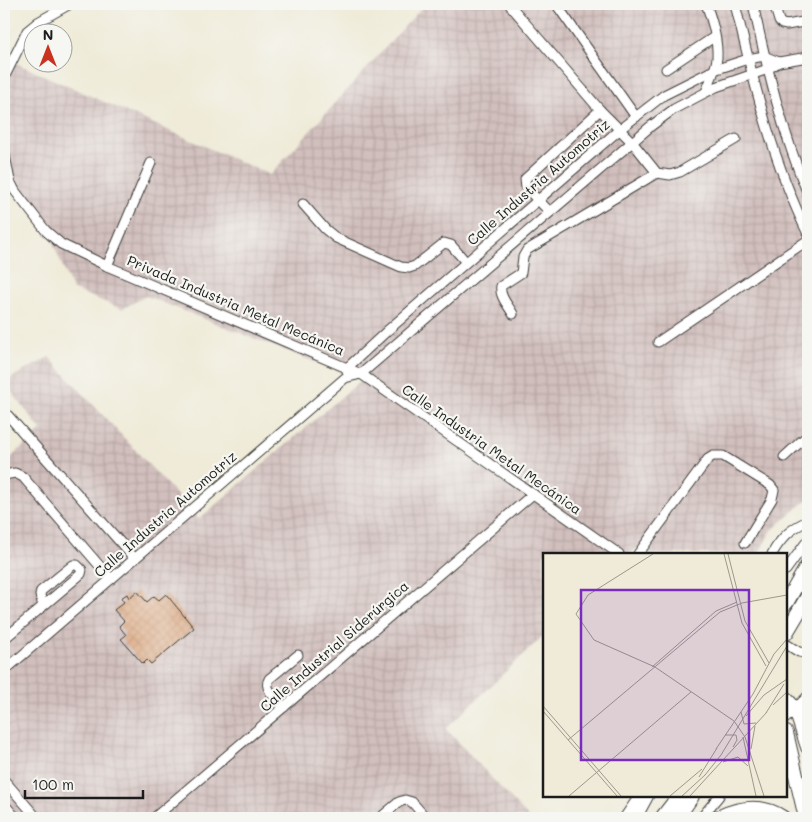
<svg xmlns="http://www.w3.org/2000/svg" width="812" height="822" viewBox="0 0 812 822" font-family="Mali,sans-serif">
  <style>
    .industrial { fill: url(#industrial-grid) }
    .building { fill: url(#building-cross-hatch) }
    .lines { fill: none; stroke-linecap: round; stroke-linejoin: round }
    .minor-casing { stroke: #3c3b38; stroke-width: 11 }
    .highway-casing { stroke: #3c3b38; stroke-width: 16 }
    .minor { stroke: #fff; stroke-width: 9 }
    .highway { stroke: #fff; stroke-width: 14 }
    .labels { text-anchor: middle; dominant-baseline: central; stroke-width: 4.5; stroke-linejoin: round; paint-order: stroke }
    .street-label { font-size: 14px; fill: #1c1c1c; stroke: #f6f6f2 }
    .inset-road { fill: none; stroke: #9b988d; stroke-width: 1 }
    .view { fill: #7b2cbf; fill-opacity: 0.15; stroke: #7b2cbf; stroke-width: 2.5 }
    .inset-edge { fill: none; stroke: #1c1c1c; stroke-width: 2.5 }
  </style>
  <defs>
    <pattern id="industrial-grid" width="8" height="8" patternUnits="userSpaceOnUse" patternTransform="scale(1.25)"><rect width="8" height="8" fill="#d1bfbd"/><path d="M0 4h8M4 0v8" fill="none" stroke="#b3a4a2"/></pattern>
    <pattern id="building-cross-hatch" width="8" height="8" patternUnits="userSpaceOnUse" patternTransform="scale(1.25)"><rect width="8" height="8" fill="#da9f73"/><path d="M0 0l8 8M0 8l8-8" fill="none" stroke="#ba8863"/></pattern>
  </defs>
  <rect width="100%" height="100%" fill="#f6f6f2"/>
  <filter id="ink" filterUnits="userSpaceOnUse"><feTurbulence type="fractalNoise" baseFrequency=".02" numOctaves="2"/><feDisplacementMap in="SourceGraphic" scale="10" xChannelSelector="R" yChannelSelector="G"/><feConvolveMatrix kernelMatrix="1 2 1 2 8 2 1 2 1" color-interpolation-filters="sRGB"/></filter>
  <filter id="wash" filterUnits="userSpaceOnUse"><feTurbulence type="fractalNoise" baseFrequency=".0096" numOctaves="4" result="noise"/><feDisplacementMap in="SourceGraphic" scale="20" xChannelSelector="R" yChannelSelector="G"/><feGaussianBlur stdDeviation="1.12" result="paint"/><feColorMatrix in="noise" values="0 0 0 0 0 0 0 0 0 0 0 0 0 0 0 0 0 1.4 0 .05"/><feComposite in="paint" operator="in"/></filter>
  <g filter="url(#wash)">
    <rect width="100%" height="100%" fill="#efebd8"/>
    <path class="industrial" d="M425 4H808V499L772 530 758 554H644L636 549 630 554H544V635L446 729 529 818H4V464L41 430 4 382 49 357 199 519 361 380 146 296 122 309 72 289 51 238 4 160V66L11 61 270 175Z"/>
    <g id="blocks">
      <path class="building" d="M137 591 147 602 154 596 159 600 166 594 194 628 151 664 147 660 143 664 121 639 126 635 119 626 124 621 114 610 124 602 121 598 127 594 129 598Z"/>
    </g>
  </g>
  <g filter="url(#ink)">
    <use href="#blocks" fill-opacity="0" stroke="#3c3b38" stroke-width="1"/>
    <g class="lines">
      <g class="minor-casing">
        <g id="minor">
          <path d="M509 4 600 110 633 143 657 173 670 175 680 172 736 139"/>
          <path d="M556 4 636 117"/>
          <path d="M706 4C712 20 718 41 717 58 716 69 710 81 706 92"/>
          <path d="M735 4C754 83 772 160 808 234"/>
          <path d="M753 4C767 68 782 132 808 194"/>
          <path d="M774 4 779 21 782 24 787 25 808 21"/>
          <path d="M666 69 714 37"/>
          <path d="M4 78 27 31 38 22 70 4"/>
          <path d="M4 150 10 181 15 191 46 231 61 244 107 266 361 374 619 554"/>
          <path d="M303 204 325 229 336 238 401 267 409 268 415 266 444 243 451 245 466 262"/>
          <path d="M550 212 526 188 525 179 600 110"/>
          <path d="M107 266 151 163"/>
          <path d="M513 314C508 305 499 296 501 286L521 273 523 257 527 250 657 173"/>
          <path d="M658 342 808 240"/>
          <path d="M347 371 348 367 387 331 619 130 664 95 714 70 748 59 764 56 779 62"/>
          <path d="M4 411 135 559"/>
          <path d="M784 457 808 435"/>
          <path d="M4 475 15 473 23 477 111 579"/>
          <path d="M638 554 708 459 713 456H723L770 485 774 490 772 499 745 543"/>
          <path d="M772 554C781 538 791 528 808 521"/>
          <path d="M786 570 808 540"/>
          <path d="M4 639 81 574 82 570 77 565H73L41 591 40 595 43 606"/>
          <path d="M786 644 799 652 808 654"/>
          <path d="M4 671 345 378 361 374 651 126 674 109 716 87 768 69 779 62 808 57"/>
          <path d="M284 707C277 699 263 689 269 679L298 655"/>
          <path d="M786 718 808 696"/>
          <path d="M4 780 37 818"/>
          <path d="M4 804 16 818"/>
          <path d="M154 818 533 494"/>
          <path d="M380 818 399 802 405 800 412 802 426 818"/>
          <path d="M624 818 639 796"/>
          <path d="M701 818 719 796"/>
        </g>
      </g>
      <g class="highway-casing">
        <g id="highway">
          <path d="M786 603 808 565"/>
          <path d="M786 633 808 596"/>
          <path d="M786 699 796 710 808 747"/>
          <path d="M786 733 806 818"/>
          <path d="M634 818 646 796"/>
          <path d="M662 818 679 796"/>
          <path d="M677 818 692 796"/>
          <path d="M717 818C738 808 762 804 783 818"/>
        </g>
      </g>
      <use href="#minor" class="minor"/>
      <use href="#highway" class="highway"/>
    </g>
  </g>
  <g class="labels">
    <g class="street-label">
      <text transform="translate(538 182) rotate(-41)">Calle Industria Automotriz</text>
      <text transform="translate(236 305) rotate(23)">Privada Industria Metal Mecánica</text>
      <text transform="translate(492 449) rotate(35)">Calle Industria Metal Mecánica</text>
      <text transform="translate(165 514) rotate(-41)">Calle Industria Automotriz</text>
      <text transform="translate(334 646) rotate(-41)">Calle Industrial Siderúrgica</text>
    </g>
  </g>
  <g transform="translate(543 553)">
    <rect width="244" height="244" fill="#efebd8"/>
    <path class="inset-road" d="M110 1 45 42 33 61 51 87 112 114 191 168M181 1 199 70 223 113M185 1 202 68 226 110M109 114 173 58 194 49M230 152 244 139M0 153 78 243M0 158 74 243M198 159 201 171 213 170M223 160 241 131M203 163 221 142 244 126M191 168 202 184 221 243M182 182H193L194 187 190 194M200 184 213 243M25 187 177 59 199 50 244 42M173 196 210 141 231 101 244 86M208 196 212 173M180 209 195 204 205 213M156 224 174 195M26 243 148 139M127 243 159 216M139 243 162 222 178 202 244 93M147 243 224 159"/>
    <path class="view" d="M38 37H206V207H38Z"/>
    <rect width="244" height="244" class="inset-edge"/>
  </g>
  <rect width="812" height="822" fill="none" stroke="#f6f6f2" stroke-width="20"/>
  <g transform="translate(48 48)"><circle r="24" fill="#f6f6f2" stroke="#9f9f9c"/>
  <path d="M0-4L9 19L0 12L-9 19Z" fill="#c8321e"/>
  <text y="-8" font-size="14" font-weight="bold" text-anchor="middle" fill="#1c1c1c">N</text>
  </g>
  <path d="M25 790v8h118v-8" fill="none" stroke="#1c1c1c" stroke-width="2.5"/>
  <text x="32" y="790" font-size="15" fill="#1c1c1c" stroke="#f6f6f2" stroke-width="4" paint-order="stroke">100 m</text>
</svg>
